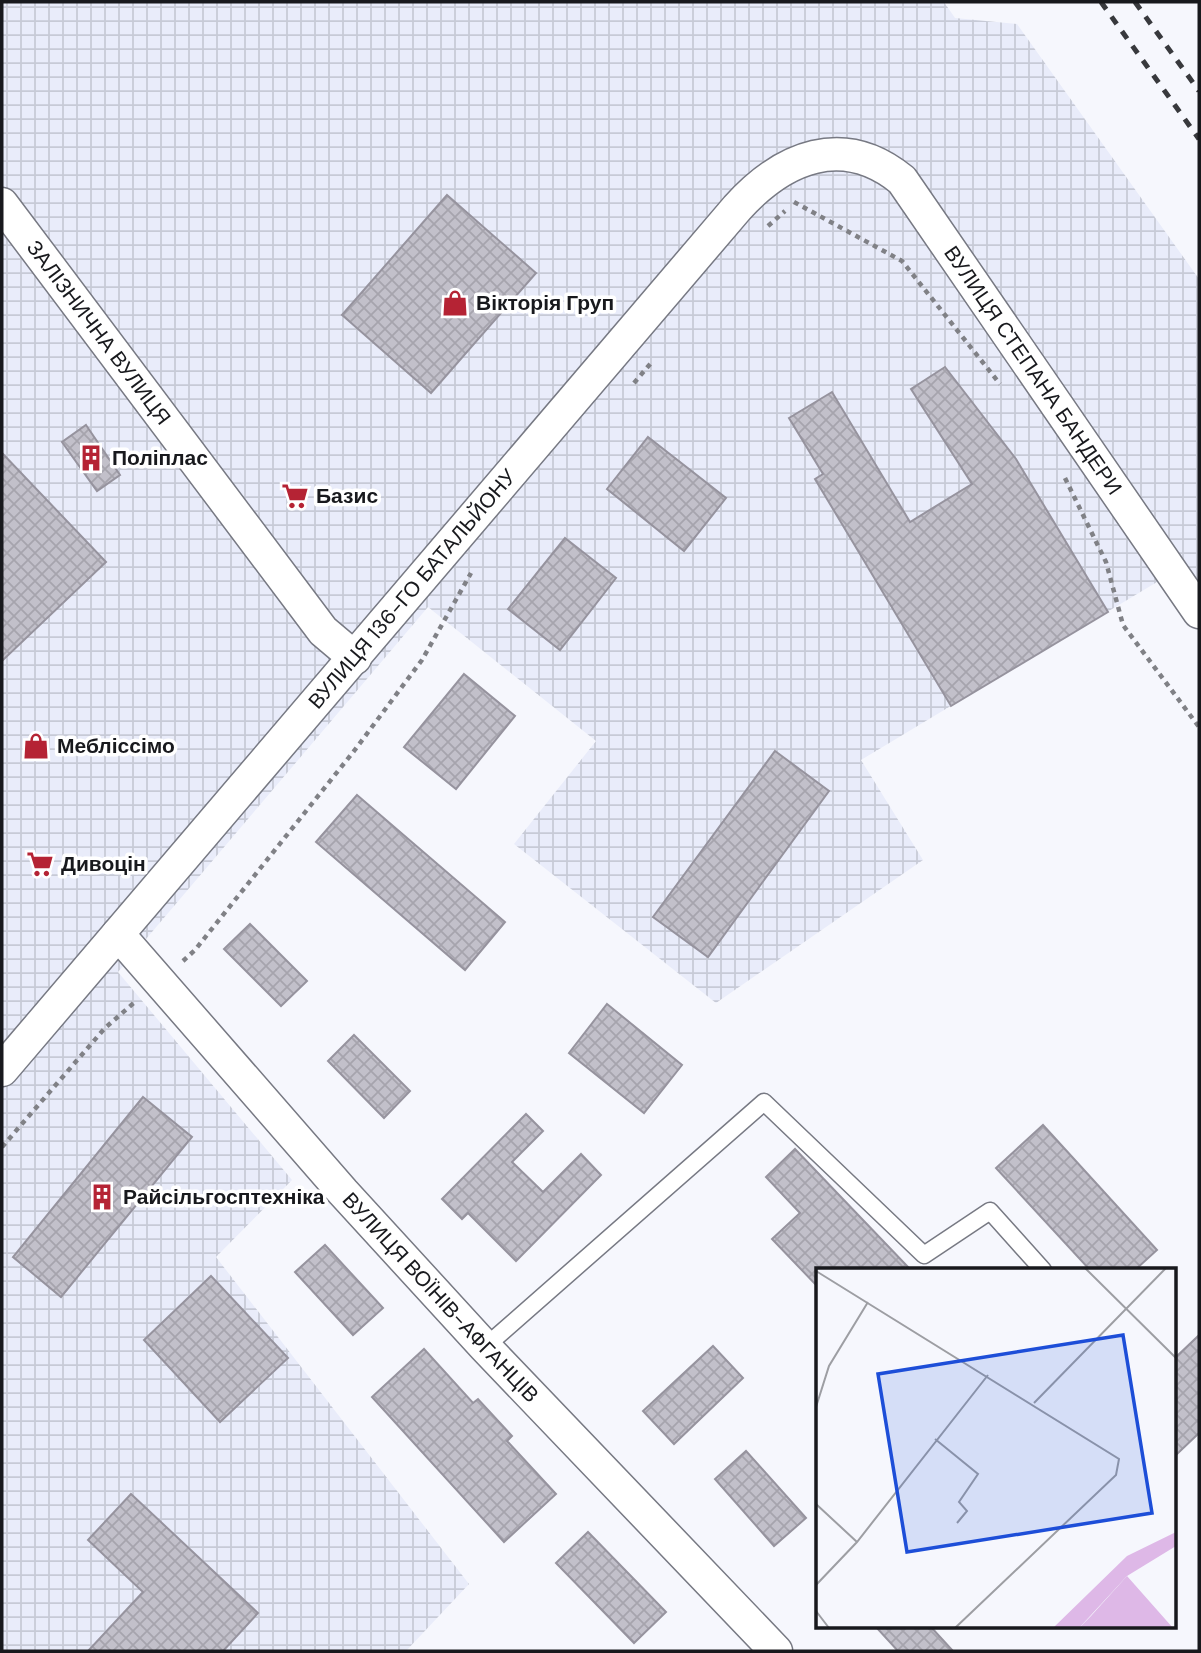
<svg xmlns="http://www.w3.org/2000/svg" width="1201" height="1653" viewBox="0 0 1201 1653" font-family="'DM Sans',sans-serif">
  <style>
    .industrial { fill: url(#industrial-grid) }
    .building { fill: url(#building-cross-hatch); stroke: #96939e; stroke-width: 2 }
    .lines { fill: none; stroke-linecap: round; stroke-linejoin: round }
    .lane-casing { stroke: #777983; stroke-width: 19 }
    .street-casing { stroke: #777983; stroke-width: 35 }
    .path { stroke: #808186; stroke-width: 4.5; stroke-dasharray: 5 5; stroke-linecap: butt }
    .lane { stroke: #fff; stroke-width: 16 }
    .street { stroke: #fff; stroke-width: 32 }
    .rail { stroke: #38393d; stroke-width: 5; stroke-dasharray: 9 9; stroke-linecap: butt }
    .labels { text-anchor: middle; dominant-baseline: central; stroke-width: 7; stroke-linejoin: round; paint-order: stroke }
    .poi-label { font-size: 21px; font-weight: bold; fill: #18191d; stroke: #fff; text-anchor: start }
    .street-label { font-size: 21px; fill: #18191d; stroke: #fff }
    .inset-road { fill: none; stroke: #9d9ea3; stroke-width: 2 }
    .view { fill: #1d4ed8; fill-opacity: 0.15; stroke: #1d4ed8; stroke-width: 3.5 }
    .inset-edge { fill: none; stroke: #18191d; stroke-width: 3.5 }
  </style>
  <defs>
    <pattern id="industrial-grid" width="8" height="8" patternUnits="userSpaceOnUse" patternTransform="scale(1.75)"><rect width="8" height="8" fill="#e9ecfa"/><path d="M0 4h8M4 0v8" fill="none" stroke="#c7cad6"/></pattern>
    <pattern id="building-cross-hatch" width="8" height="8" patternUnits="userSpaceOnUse" patternTransform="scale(1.75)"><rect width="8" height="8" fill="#c2c0ca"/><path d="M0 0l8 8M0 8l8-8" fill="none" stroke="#a6a4ad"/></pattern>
  </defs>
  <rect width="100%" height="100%" fill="#f6f7fd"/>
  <path class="industrial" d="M2 2H944L955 18 1017 24 1199 279V612L1172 573 861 760 923 860 716 1003 514 844 596 741 428 607 118 972 292 1180 216 1257 469 1584 406 1651H2Z"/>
  <g class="building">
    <path d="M447 195 536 273 431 393 342 315Z"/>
    <path d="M945 367 1016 459 1108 612 951 706 815 479 823 474 789 418 832 392 910 522 972 484 911 389Z"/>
    <path d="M86 425 120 475 97 491 62 442Z"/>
    <path d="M648 437 726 498 684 551 607 489Z"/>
    <path d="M2 453 106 562 2 661Z"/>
    <path d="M565 538 616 578 560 650 508 609Z"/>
    <path d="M464 674 515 716 456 789 404 747Z"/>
    <path d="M775 751 829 791 708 957 653 917Z"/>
    <path d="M357 795 505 922 465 970 316 842Z"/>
    <path d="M250 924 307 981 281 1006 224 949Z"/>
    <path d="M607 1004 682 1065 644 1113 569 1053Z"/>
    <path d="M354 1035 410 1091 384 1118 328 1061Z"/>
    <path d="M143 1097 192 1137 61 1297 13 1257Z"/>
    <path d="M526 1114 543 1131 512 1162 543 1192 581 1154 601 1175 516 1261 468 1213 462 1219 442 1199Z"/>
    <path d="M1043 1125 1157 1250 1135 1270H1090L996 1168Z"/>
    <path d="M795 1149 909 1268 907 1270H818V1287L772 1239 800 1213 766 1177Z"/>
    <path d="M325 1245 383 1308 353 1335 295 1272Z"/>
    <path d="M211 1276 288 1358 220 1422 144 1340Z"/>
    <path d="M1199 1335V1433L1175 1456V1358Z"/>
    <path d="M713 1346 743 1378 674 1444 643 1411Z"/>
    <path d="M424 1349 473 1403 478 1399 512 1436 507 1441 556 1494 504 1542 372 1397Z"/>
    <path d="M746 1451 806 1518 774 1546 715 1479Z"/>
    <path d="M131 1494 258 1613 223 1651H88L143 1592 88 1540Z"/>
    <path d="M588 1532 666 1612 634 1643 556 1563Z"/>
    <path d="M876 1627H931L953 1651H898Z"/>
  </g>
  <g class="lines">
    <g class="lane-casing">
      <path id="lane" d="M485 1347 764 1102 924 1255 990 1211 1043 1270"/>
    </g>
    <g class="street-casing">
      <g id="street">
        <path id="s1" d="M2 204 323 631 355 658"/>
        <path id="s2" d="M118 934 343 1192 485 1347 776 1651"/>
        <path id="s3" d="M2 1070 737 208C783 157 843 132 902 180L1199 612"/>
      </g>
    </g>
    <g class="path">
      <path d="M794 202 902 261 1000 384"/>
      <path d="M768 226 785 211"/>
      <path d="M634 383 651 363"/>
      <path d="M1065 478 1106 562 1123 625 1199 727"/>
      <path d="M183 961 195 950 354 751 422 660 471 573"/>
      <path d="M2 1147 105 1028 136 1001"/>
    </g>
    <use href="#lane" class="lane"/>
    <use href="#street" class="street"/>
    <g class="rail">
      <path d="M1101 2 1199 139"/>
      <path d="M1135 2 1199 91"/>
    </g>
  </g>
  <defs>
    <g id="shop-bare" transform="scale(2.1)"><path d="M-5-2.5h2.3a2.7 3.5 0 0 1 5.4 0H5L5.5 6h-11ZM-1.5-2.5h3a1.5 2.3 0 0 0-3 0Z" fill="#b52334" stroke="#fff" stroke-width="2.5" paint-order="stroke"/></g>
    <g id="building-bare" transform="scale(2.1)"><path d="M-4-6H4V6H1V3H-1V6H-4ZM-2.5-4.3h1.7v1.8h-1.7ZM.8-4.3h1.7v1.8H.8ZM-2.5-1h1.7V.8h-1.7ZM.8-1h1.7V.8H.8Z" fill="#b52334" stroke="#fff" stroke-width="2.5" paint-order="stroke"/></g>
    <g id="supermarket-bare" transform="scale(2.1)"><path d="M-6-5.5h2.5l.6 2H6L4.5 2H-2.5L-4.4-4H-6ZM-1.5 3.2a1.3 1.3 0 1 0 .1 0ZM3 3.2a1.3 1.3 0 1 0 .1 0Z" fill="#b52334" stroke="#fff" stroke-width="2.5" paint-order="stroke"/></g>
  </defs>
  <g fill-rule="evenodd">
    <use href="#shop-bare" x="455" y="303"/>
    <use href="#building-bare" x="91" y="458"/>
    <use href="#supermarket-bare" x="295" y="496"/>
    <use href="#shop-bare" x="36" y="746"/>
    <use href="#supermarket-bare" x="40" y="864"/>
    <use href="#building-bare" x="102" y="1197"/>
  </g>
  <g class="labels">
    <g class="poi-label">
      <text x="476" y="303">Вікторія Груп</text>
      <text x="112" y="458">Поліплас</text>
      <text x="316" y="496">Базис</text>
      <text x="57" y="746">Мебліссімо</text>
      <text x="61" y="864">Дивоцін</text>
      <text x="123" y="1197">Райсільгосптехніка</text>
    </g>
    <g class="street-label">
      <text stroke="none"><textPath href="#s1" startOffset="161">ЗАЛІЗНИЧНА ВУЛИЦЯ</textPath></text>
      <text stroke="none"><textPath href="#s3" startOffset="1552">ВУЛИЦЯ СТЕПАНА БАНДЕРИ</textPath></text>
      <text stroke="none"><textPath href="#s3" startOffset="632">ВУЛИЦЯ 136-ГО БАТАЛЬЙОНУ</textPath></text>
      <text stroke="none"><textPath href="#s2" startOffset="486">ВУЛИЦЯ ВОЇНІВ-АФГАНЦІВ</textPath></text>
    </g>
  </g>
  <g transform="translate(816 1268)">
    <rect width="360" height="360" fill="#f6f7fd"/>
    <path d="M311 308 357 360H263L275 348Z" fill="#deb8e7"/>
    <path d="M360 264V278L311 308 263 360H237L311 288Z" fill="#deb8e7"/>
    <path class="inset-road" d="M269 0 361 91M0 3 303 191 300 207 139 360M218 135 350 0M0 139 13 98 52 34M119 171 162 206 143 234 151 243 141 255M0 236 41 274M0 317 41 274 172 107M0 343 13 360"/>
    <path class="view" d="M307 67 336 245 91 284 62 106Z"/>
    <rect width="360" height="360" class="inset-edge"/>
  </g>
  <rect width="1201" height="1653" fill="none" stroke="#18191d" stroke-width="7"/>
</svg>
